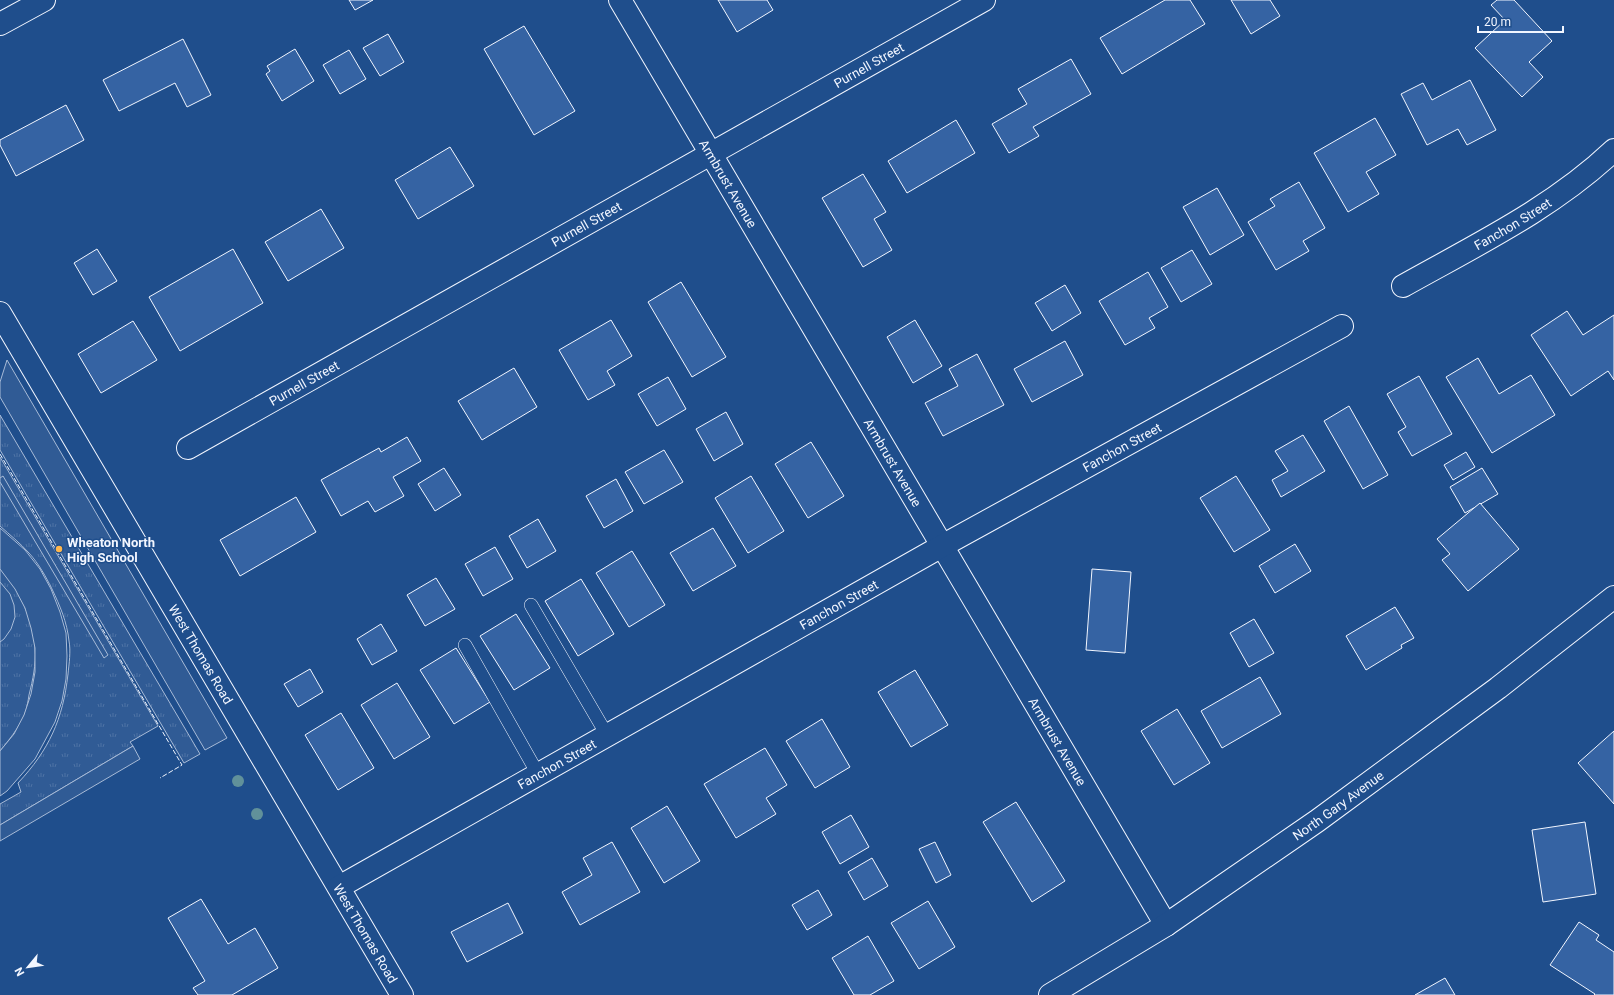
<svg xmlns="http://www.w3.org/2000/svg" width="1614" height="995" viewBox="0 0 1614 995" font-family="Roboto,sans-serif">
  <style>
    .grass { fill: url(#grass-tufts); stroke: #a8bbd7 }
    .built { fill: #305b95; stroke: #a8bbd7 }
    .building { fill: #3563a3; stroke: #f2f6ff }
    .lines { fill: none; stroke-linecap: round; stroke-linejoin: round }
    .service-casing { stroke: #f2f6ff; stroke-width: 14 }
    .minor-casing { stroke: #f2f6ff; stroke-width: 24 }
    .tertiary-casing { stroke: #f2f6ff; stroke-width: 24 }
    .service { stroke: #1f4e8c; stroke-width: 13 }
    .minor { stroke: #1f4e8c; stroke-width: 22 }
    .tertiary { stroke: #1f4e8c; stroke-width: 22 }
    .fence { stroke: #f2f6ff; stroke-width: 1; stroke-dasharray: 5 2; stroke-linecap: butt }
    .tree { fill: #61919a }
    .poi-dot { fill: #ffb74d; stroke: #1f4e8c; stroke-width: 1.5 }
    .labels { text-anchor: middle; dominant-baseline: central; stroke-width: 3; stroke-linejoin: round; paint-order: stroke }
    .street-label { font-size: 13px; fill: #f2f6ff; stroke: #1f4e8c }
    .poi-label { font-size: 13px; font-weight: bold; fill: #f2f6ff; stroke: #1f4e8c; text-anchor: start }
  </style>
  <defs>
    <pattern id="grass-tufts" width="24" height="20" patternUnits="userSpaceOnUse"><rect width="24" height="20" fill="#305b95"/><path d="M3 7l-1-3M5 7V3M7 7l1-3M15 17l-1-3M17 17v-4M19 17l1-3" fill="none" stroke="#4e73a5"/></pattern>
  </defs>
  <rect width="100%" height="100%" fill="#1f4e8c"/>
  <g class="grass">
    <path d="M0 415 200 754 184 763 0 450Z"/>
    <path d="M0 457 158 726 130 742 133 746 0 825V804L21 792 18 783C49 750 63 719 68 674 69 664 71 651 69 641 67 622 60 606 52 589 46 577 39 564 29 553 20 543 10 535 0 526Z"/>
    <path d="M0 569C19 586 34 624 35 649 36 665 33 679 29 695 28 701 27 709 24 716 18 729 9 740 0 751Z"/>
  </g>
  <g class="built">
    <path d="M7 360 227 738 205 750 0 397V382Z"/>
    <path d="M3 476 108 655 104 658 0 482V478Z"/>
    <path d="M0 528 25 550 40 569 51 589 60 612 66 633 67 656 66 679 62 701 55 722 35 759 7 791 0 796V751L14 734 24 715 31 694 35 672V648L31 628 25 608 15 589 0 569Z"/>
    <path d="M0 582 10 594 14 605 15 617 11 629 4 639 0 642Z"/>
    <path d="M133 746 140 759 0 841V825Z"/>
  </g>
  <g class="building">
    <path d="M349 0H373L355 10Z"/>
    <path d="M718 0H767L773 10 737 32Z"/>
    <path d="M1165 0H1190L1205 24 1122 74 1100 38Z"/>
    <path d="M1231 0H1270L1280 16 1251 34Z"/>
    <path d="M1497 0H1514L1552 41 1529 62 1543 77 1522 97 1475 48 1505 20 1491 5Z"/>
    <path d="M524 26 575 111 534 135 484 49Z"/>
    <path d="M388 34 404 62 380 76 363 48Z"/>
    <path d="M183 39 211 95 187 107 175 83 119 111 103 80Z"/>
    <path d="M295 49 314 81 282 101 266 74 270 71 267 66Z"/>
    <path d="M349 50 366 79 340 94 323 65Z"/>
    <path d="M1071 59 1091 94 1033 127 1039 136 1009 153 992 124 1027 104 1018 89Z"/>
    <path d="M1470 80 1496 130 1467 145 1458 129 1427 145 1401 94 1423 83 1432 100Z"/>
    <path d="M66 105 84 140 16 176 0 145V140Z"/>
    <path d="M1375 118 1396 155 1366 172 1379 194 1348 212 1314 153Z"/>
    <path d="M956 120 975 153 907 193 888 161Z"/>
    <path d="M450 147 474 186 418 219 395 180Z"/>
    <path d="M863 174 886 212 874 219 892 250 863 267 822 198Z"/>
    <path d="M1299 182 1325 228 1303 241 1309 251 1276 270 1248 222 1275 206 1270 199Z"/>
    <path d="M1217 188 1244 235 1210 255 1183 207Z"/>
    <path d="M321 209 344 248 288 281 265 242Z"/>
    <path d="M97 249 117 281 93 295 74 263Z"/>
    <path d="M233 249 263 303 180 351 149 297Z"/>
    <path d="M1192 250 1212 284 1181 302 1161 268Z"/>
    <path d="M1148 272 1168 307 1149 318 1155 328 1125 345 1099 301Z"/>
    <path d="M681 282 726 357 692 377 648 302Z"/>
    <path d="M1065 285 1081 313 1052 331 1035 303Z"/>
    <path d="M1567 311 1583 335 1614 315V380L1608 371 1571 396 1531 335Z"/>
    <path d="M611 320 632 356 607 371 615 385 588 400 559 350Z"/>
    <path d="M915 320 942 366 913 383 887 337Z"/>
    <path d="M133 321 157 360 101 393 78 354Z"/>
    <path d="M1065 341 1083 375 1032 402 1014 369Z"/>
    <path d="M977 354 1004 405 943 436 925 403 958 386 949 369Z"/>
    <path d="M1478 358 1499 394 1531 375 1555 415 1492 453 1446 377Z"/>
    <path d="M514 368 537 407 482 440 458 401Z"/>
    <path d="M1419 376 1452 434 1412 456 1398 432 1406 427 1387 394Z"/>
    <path d="M668 377 686 409 657 426 638 394Z"/>
    <path d="M1349 406 1388 475 1363 489 1324 421Z"/>
    <path d="M726 412 743 444 714 461 696 429Z"/>
    <path d="M1303 435 1325 471 1281 497 1272 480 1288 471 1275 451Z"/>
    <path d="M407 437 421 461 393 477 404 496 375 512 368 501 341 516 321 480 379 448 381 452Z"/>
    <path d="M811 442 844 496 808 518 775 464Z"/>
    <path d="M664 450 683 482 644 504 625 472Z"/>
    <path d="M1466 452 1475 467 1453 480 1444 465Z"/>
    <path d="M444 468 461 495 435 511 418 484Z"/>
    <path d="M1482 468 1498 494 1465 513 1450 487Z"/>
    <path d="M751 476 784 531 748 553 715 498Z"/>
    <path d="M1236 476 1270 530 1234 552 1200 498Z"/>
    <path d="M616 479 633 511 604 528 586 496Z"/>
    <path d="M296 497 316 532 240 576 220 540Z"/>
    <path d="M1480 503 1519 549 1468 591 1442 560 1450 554 1437 539Z"/>
    <path d="M538 519 556 551 527 568 509 536Z"/>
    <path d="M713 528 736 566 693 591 670 553Z"/>
    <path d="M1295 544 1311 571 1275 593 1259 566Z"/>
    <path d="M495 547 513 579 483 596 465 564Z"/>
    <path d="M632 551 665 605 629 627 596 573Z"/>
    <path d="M1092 569 1131 572 1125 653 1086 650Z"/>
    <path d="M436 578 455 609 425 626 407 595Z"/>
    <path d="M581 579 614 634 578 656 545 601Z"/>
    <path d="M1395 607 1414 638 1401 645 1402 648 1366 670 1346 636Z"/>
    <path d="M516 614 550 668 514 690 480 636Z"/>
    <path d="M1254 619 1274 653 1249 667 1230 633Z"/>
    <path d="M381 624 397 651 372 665 357 639Z"/>
    <path d="M456 648 490 702 454 724 420 670Z"/>
    <path d="M310 669 323 692 298 707 284 684Z"/>
    <path d="M915 670 948 725 911 747 878 692Z"/>
    <path d="M1260 677 1281 714 1222 748 1201 711Z"/>
    <path d="M397 683 430 737 394 759 361 705Z"/>
    <path d="M1177 709 1210 763 1174 785 1141 731Z"/>
    <path d="M341 713 374 768 338 790 305 735Z"/>
    <path d="M822 719 850 767 815 788 786 741Z"/>
    <path d="M1614 731V804L1578 763Z"/>
    <path d="M765 748 787 785 766 798 776 814 736 838 704 784Z"/>
    <path d="M1016 802 1065 881 1032 902 983 822Z"/>
    <path d="M667 806 700 861 664 883 631 828Z"/>
    <path d="M851 815 869 847 840 864 822 832Z"/>
    <path d="M1585 822 1596 894 1543 902 1532 830Z"/>
    <path d="M612 842 640 892 580 925 562 892 592 875 583 858Z"/>
    <path d="M935 842 951 875 936 883 919 849Z"/>
    <path d="M872 858 888 886 864 900 848 872Z"/>
    <path d="M818 890 832 915 807 930 792 905Z"/>
    <path d="M201 899 228 944 255 928 278 968 232 995H198L193 988 205 981 168 918Z"/>
    <path d="M928 901 955 947 919 969 891 923Z"/>
    <path d="M508 903 523 933 467 962 451 932Z"/>
    <path d="M1579 922 1599 935 1596 940 1614 952V995H1594L1595 994 1550 965Z"/>
    <path d="M868 936 894 981 870 995H854L832 958Z"/>
    <path d="M1445 978 1455 995H1415Z"/>
  </g>
  <g class="lines">
    <g class="service-casing">
      <g id="service">
        <path d="M531 605 607 735"/>
        <path d="M465 645 538 774"/>
      </g>
    </g>
    <g class="minor-casing">
      <g id="minor">
        <path id="s1" d="M620 0 1166 925"/>
        <path d="M0 24 44 0"/>
        <path id="s2" d="M1403 286C1476 245 1553 208 1614 150"/>
        <path id="s3" d="M0 313 402 995"/>
        <path id="s4" d="M188 448 984 0"/>
        <path id="s5" d="M339 887 942 546 1342 326"/>
      </g>
    </g>
    <g class="tertiary-casing">
      <g id="tertiary">
        <path id="s6" d="M1050 995 1166 925 1317 821 1498 688 1614 597"/>
      </g>
    </g>
    <use href="#service" class="service"/>
    <use href="#minor" class="minor"/>
    <use href="#tertiary" class="tertiary"/>
    <path class="fence" d="M0 454 182 765 160 778"/>
  </g>
  <g class="tree">
    <circle cx="238" cy="781" r="6"/>
    <circle cx="257" cy="814" r="6"/>
  </g>
  <circle class="poi-dot" cx="59" cy="549" r="4"/>
  <g class="labels">
    <g class="street-label">
      <text stroke="none"><textPath href="#s4" startOffset="781">Purnell Street</textPath></text>
      <text stroke="none"><textPath href="#s1" startOffset="213">Armbrust Avenue</textPath></text>
      <text stroke="none"><textPath href="#s2" startOffset="126">Fanchon Street</textPath></text>
      <text stroke="none"><textPath href="#s4" startOffset="457">Purnell Street</textPath></text>
      <text stroke="none"><textPath href="#s4" startOffset="133">Purnell Street</textPath></text>
      <text stroke="none"><textPath href="#s5" startOffset="898">Fanchon Street</textPath></text>
      <text stroke="none"><textPath href="#s1" startOffset="537">Armbrust Avenue</textPath></text>
      <text stroke="none"><textPath href="#s5" startOffset="574">Fanchon Street</textPath></text>
      <text stroke="none"><textPath href="#s3" startOffset="396">West Thomas Road</textPath></text>
      <text stroke="none"><textPath href="#s1" startOffset="861">Armbrust Avenue</textPath></text>
      <text stroke="none"><textPath href="#s5" startOffset="250">Fanchon Street</textPath></text>
      <text stroke="none"><textPath href="#s6" startOffset="345">North Gary Avenue</textPath></text>
      <text stroke="none"><textPath href="#s3" startOffset="720">West Thomas Road</textPath></text>
    </g>
    <g class="poi-label">
      <text x="67" y="542">Wheaton North<tspan x="67" dy="15">High School</tspan></text>
    </g>
  </g>
  <g transform="translate(28 967) rotate(241)" stroke="#1f4e8c" stroke-width="3" paint-order="stroke">
  <path d="M0-3L7 15L0 10L-7 15Z" fill="#f2f6ff"/>
  <text y="-6" font-size="11" font-weight="bold" text-anchor="middle" fill="#f2f6ff">N</text>
  </g>
  <path d="M1478 26v6h85v-6" fill="none" stroke="#f2f6ff" stroke-width="2"/>
  <text x="1484" y="26" font-size="12" fill="#f2f6ff" stroke="#1f4e8c" stroke-width="3" paint-order="stroke">20 m</text>
</svg>
